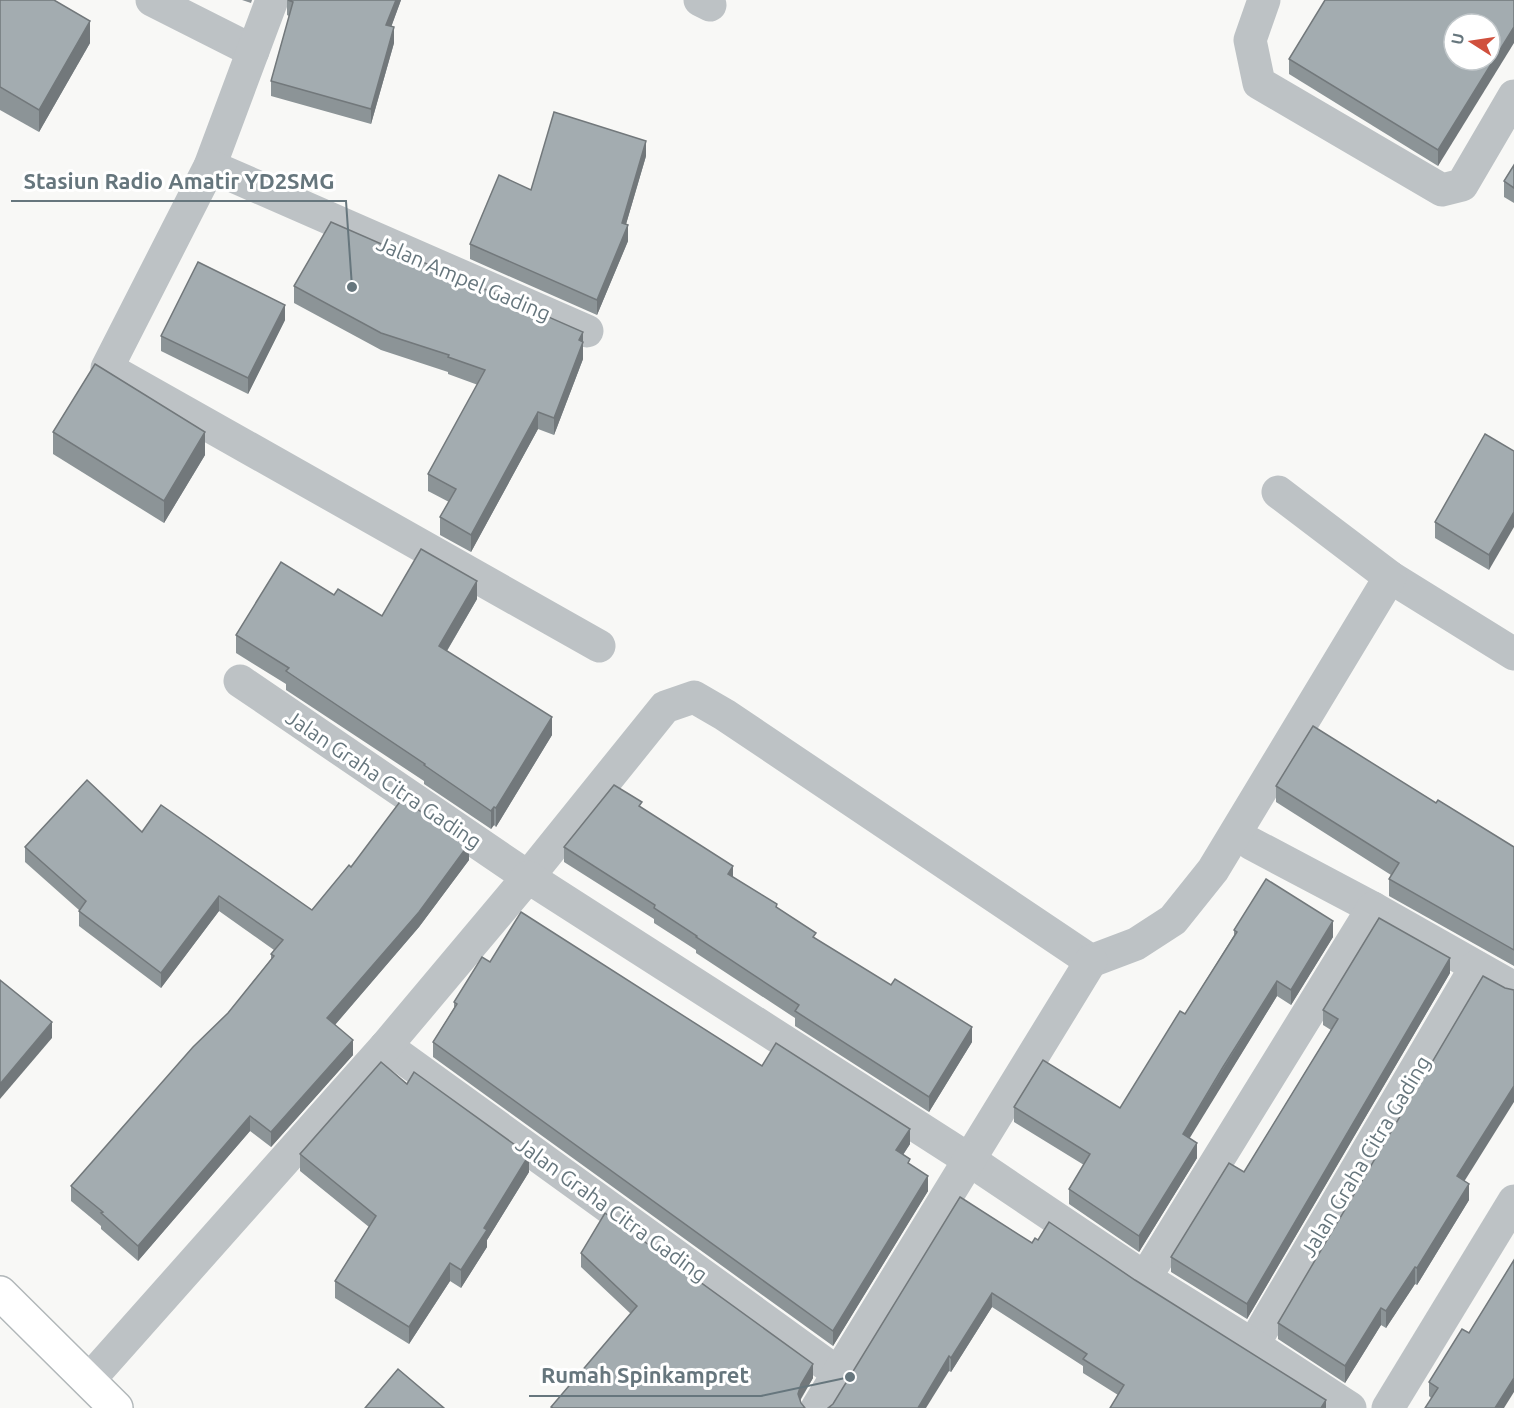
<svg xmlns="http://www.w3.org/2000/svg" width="1514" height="1408" viewBox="0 0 1514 1408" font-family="Ubuntu,sans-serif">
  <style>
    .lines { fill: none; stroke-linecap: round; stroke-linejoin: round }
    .major-casing { stroke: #b1b7b9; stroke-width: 36 }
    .minor { stroke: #bdc2c5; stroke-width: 33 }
    .major { stroke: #fff; stroke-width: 33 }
    .wall { fill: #8c9497 }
    .shaded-wall { fill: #72787b }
    .building { fill: #a3acb0; stroke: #72787b; stroke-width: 1.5; fill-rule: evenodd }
    .labels { text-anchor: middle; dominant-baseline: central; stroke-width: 6; stroke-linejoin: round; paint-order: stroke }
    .street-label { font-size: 21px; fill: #66767d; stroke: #fff }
    .leader { fill: none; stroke: #66767d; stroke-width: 2 }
    .callout-dot { fill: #66767d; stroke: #fff; stroke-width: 2 }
    .callout-label { font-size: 22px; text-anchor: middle; font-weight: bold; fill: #66767d; stroke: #fff; stroke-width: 6; stroke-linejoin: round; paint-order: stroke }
  </style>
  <rect width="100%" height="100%" fill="#f8f8f6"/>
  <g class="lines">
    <g class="major-casing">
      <path id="major" d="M0 1293 116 1408"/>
    </g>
    <g class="minor">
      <path d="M152 0 253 51"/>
      <path d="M272 0 210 166 107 368 599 646"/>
      <path d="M700 0 710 5"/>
      <path d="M1264 0 1250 40 1259 83 1442 190 1462 185 1514 96"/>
      <path d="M210 166 587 331"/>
      <path d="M1390 577 1514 654"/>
      <path d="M240 681 528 877 665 707 694 697 725 715 1091 961"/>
      <path d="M1252 844 1373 908 1514 988"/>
      <path d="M1091 961 1136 944 1173 920 1213 870 1390 577 1278 492"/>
      <path d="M386 1046 838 1373"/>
      <path d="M1145 1278 1373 908"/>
      <path d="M1253 1345 1476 967"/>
      <path d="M89 1380 386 1046 528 877 968 1159 1145 1278 1253 1345 1350 1408"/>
      <path d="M817 1408 1091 961"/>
      <path d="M1388 1408 1514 1201"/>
    </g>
    <use href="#major" class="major"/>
  </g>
  <g class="wall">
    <path d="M0 0 90 43 39 132 0 110Z"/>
    <path d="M242 0H252L251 3Z"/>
    <path d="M287 0H401L391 27 394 43 371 124 271 96V81L289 16 287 15Z"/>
    <path d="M1514 0 1438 166 1289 74V59Z"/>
    <path d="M646 156 626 224 628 241 597 315 470 259V244L531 190Z"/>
    <path d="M1514 165V203L1504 197V181Z"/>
    <path d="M294 286 583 342V359L554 435 538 429 471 552 440 535V517L449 502 428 491V474L478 385 448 374V372L381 350 294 303Z"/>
    <path d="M285 320 248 394 161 351V336Z"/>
    <path d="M53 432 205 455 164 523 53 454Z"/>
    <path d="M1514 451 1489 570 1435 538V522Z"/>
    <path d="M334 595 382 616 477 599 447 651 552 735 496 827 494 825 491 829 424 784V781L286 690V684L236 653V635Z"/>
    <path d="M1276 786 1436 803 1514 847V966L1389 896V879L1391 875 1276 802Z"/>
    <path d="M642 808 733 877 777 907 816 939 972 1042 929 1112 795 1026V1018L696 953V950L654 923V919L564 862V847Z"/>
    <path d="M142 832 312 910 351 867 469 860 419 927 335 1025 353 1055 271 1147 250 1131 138 1261 101 1229V1226L71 1201V1186L228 1013 271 959V954L274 950 219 911 161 988 79 926V910L25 862V847Z"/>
    <path d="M1234 930 1333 937 1291 1005 1277 996 1223 1083 1189 1138 1197 1158 1139 1252 1069 1204V1189L1084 1165 1014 1122V1107L1120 1108 1185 1014 1234 935Z"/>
    <path d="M490 962 762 1066 910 1144 903 1155 928 1191 833 1346 433 1057V1042L454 1008V1002Z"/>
    <path d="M1450 973 1247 1319 1171 1272V1257L1244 1172 1331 1030 1323 1025V1010Z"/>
    <path d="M1505 988 1464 1181 1469 1200 1417 1285 1415 1284 1386 1328 1381 1325 1345 1383 1278 1339V1323Z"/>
    <path d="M407 1084 529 1172 487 1240V1247L461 1288 450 1281 409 1344 335 1298V1281L369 1227 300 1171V1154Z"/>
    <path d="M1032 1243 1326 1408 1118 1395 1083 1373V1366L992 1307 951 1372 949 1371 828 1408Z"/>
    <path d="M581 1253 813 1378 800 1401 801 1403 805 1408H551L631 1314 581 1267Z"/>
    <path d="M1429 1382 1504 1408 1431 1398 1429 1396Z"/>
  </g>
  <g class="shaded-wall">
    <path d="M396 0H401L386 41V25Z"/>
    <path d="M90 21V43L39 132V110Z"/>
    <path d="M394 27V43L371 124V109Z"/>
    <path d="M1514 27V43L1438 166V150Z"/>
    <path d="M646 141V156L622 238V223Z"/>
    <path d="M628 225V241L597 315V300Z"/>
    <path d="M285 305V320L248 394V378Z"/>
    <path d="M583 332V359L554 435V418L579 340Z"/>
    <path d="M538 412V429L471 552V535Z"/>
    <path d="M205 432V455L164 523V501Z"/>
    <path d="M1514 512V527L1489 570V555Z"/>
    <path d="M477 581V599L439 664V646Z"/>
    <path d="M552 717V735L496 827V808Z"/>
    <path d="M494 807V825L491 829V811Z"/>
    <path d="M469 844V860L419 927 327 1034V1018Z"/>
    <path d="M733 866V881L728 874Z"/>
    <path d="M219 896V911L161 988V973Z"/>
    <path d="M1333 921V937L1291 1005V990Z"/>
    <path d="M1450 958V973L1247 1319V1304Z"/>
    <path d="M1277 981V996L1183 1149V1134Z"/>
    <path d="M52 1022V1038L0 1099V1084Z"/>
    <path d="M972 1027V1042L929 1112V1097Z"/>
    <path d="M353 1040V1055L271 1147V1132Z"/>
    <path d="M1514 1086V1102L1457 1193V1176Z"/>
    <path d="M250 1116V1131L138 1261V1246Z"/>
    <path d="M910 1129V1144L896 1165V1150Z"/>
    <path d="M1197 1143V1158L1139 1252V1236Z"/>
    <path d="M529 1155V1172L487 1240V1247L461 1288V1270L484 1228Z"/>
    <path d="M928 1176V1191L833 1346V1331Z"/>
    <path d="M1469 1184V1200L1417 1285V1268Z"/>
    <path d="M450 1263V1281L409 1344V1327Z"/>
    <path d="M1415 1267V1284L1386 1328V1311Z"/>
    <path d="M992 1293V1307L951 1372V1358Z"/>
    <path d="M1381 1308V1325L1345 1383V1366Z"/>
    <path d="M949 1356V1371L926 1408H918Z"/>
    <path d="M813 1364V1378L801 1398 798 1408V1394L801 1384Z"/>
    <path d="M1514 1378V1392L1504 1408H1495Z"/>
    <path d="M1326 1400V1408H1321Z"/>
  </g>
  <g class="building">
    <path d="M0 0H54L90 21 39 110 0 87Z"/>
    <path d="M288 0H396L386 25 394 27 371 109 271 81 293 2Z"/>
    <path d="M1325 0H1514V27L1438 150 1289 59ZM1454 24H1490V60H1454Z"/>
    <path d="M554 112 646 141 622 223 628 225 597 300 470 244 499 175 531 190Z"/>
    <path d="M1514 165V188L1504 181Z"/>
    <path d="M331 222 583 332 579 340 583 342 554 418 538 412 471 535 440 517 456 489 428 474 485 370 448 357 449 355 381 333 294 286Z"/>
    <path d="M198 262 285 305 248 378 161 336Z"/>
    <path d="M95 364 205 432 164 501 53 432Z"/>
    <path d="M1485 434 1514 451V512L1489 555 1435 522Z"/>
    <path d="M421 549 477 581 439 646 552 717 496 808 494 807 491 811 424 765 425 764 286 671 289 668 236 635 281 562 334 595 338 589 382 616Z"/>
    <path d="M1313 726 1436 803 1438 800 1514 847V950L1389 879 1399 863 1276 786Z"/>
    <path d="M87 780 142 832 161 805 312 910 349 865 351 867 402 799 469 844 419 912 327 1018 353 1040 271 1132 250 1116 138 1246 101 1213 103 1212 71 1186 193 1047 228 1013 274 956 271 954 283 940 219 896 161 973 79 911 86 901 25 847Z"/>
    <path d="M614 785 642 802 639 806 733 866 728 874 777 904 776 907 816 933 813 937 891 985 895 979 972 1027 929 1097 795 1011 799 1005 696 937 697 936 654 908 655 905 564 847Z"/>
    <path d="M1266 879 1333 921 1291 990 1277 981 1223 1067 1183 1134 1197 1143 1139 1236 1069 1189 1090 1154 1014 1107 1043 1060 1120 1108 1180 1011 1185 1014 1237 932 1234 930Z"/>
    <path d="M521 912 762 1066 776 1043 910 1129 896 1150 910 1159 908 1163 928 1176 833 1331 433 1042 457 1004 454 1002 482 957 490 962Z"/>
    <path d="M1379 918 1450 958 1247 1304 1171 1257 1229 1163 1244 1172 1338 1019 1323 1010Z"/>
    <path d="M1483 976 1505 988 1514 990V1086L1457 1176 1469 1184 1417 1268 1415 1267 1386 1311 1381 1308 1345 1366 1278 1323Z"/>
    <path d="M0 980 52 1022 0 1084Z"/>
    <path d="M381 1062 407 1084 414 1072 529 1155 484 1228 487 1230 461 1270 450 1263 409 1327 335 1281 376 1216 300 1154Z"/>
    <path d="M960 1197 1032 1243 1035 1238 1038 1240 1049 1222 1135 1280 1326 1400 1321 1408H1110L1124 1385 1083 1359 1087 1354 992 1293 951 1358 949 1356 918 1408H828L833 1404Z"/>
    <path d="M605 1213 813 1364 801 1384 798 1394 801 1403 805 1408H553L551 1407 637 1306 581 1253Z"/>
    <path d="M1514 1260V1378L1495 1408H1425L1438 1388 1429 1382 1462 1329 1469 1333Z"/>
    <path d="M398 1369 444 1408H365Z"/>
  </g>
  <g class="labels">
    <g class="street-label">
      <text transform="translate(464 278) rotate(23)">Jalan Ampel Gading</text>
      <text transform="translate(384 779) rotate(34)">Jalan Graha Citra Gading</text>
      <text transform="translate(1365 1156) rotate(-59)">Jalan Graha Citra Gading</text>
      <text transform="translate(612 1209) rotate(36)">Jalan Graha Citra Gading</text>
    </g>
  </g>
  <path class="leader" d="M352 287L346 201H11M850 1377L761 1396H529"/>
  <g class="callout-dot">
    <circle cx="352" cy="287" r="6"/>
    <circle cx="850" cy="1377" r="6"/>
  </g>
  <g class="callout-label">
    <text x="179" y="189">Stasiun Radio Amatir YD2SMG</text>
    <text x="645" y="1383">Rumah Spinkampret</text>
  </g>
  <g transform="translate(1472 42) rotate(282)"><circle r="28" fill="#ffffff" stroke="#c2c8cb" stroke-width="1.5"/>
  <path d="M0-4.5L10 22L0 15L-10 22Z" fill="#d0503d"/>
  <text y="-9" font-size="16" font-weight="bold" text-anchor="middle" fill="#66767d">U</text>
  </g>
</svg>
